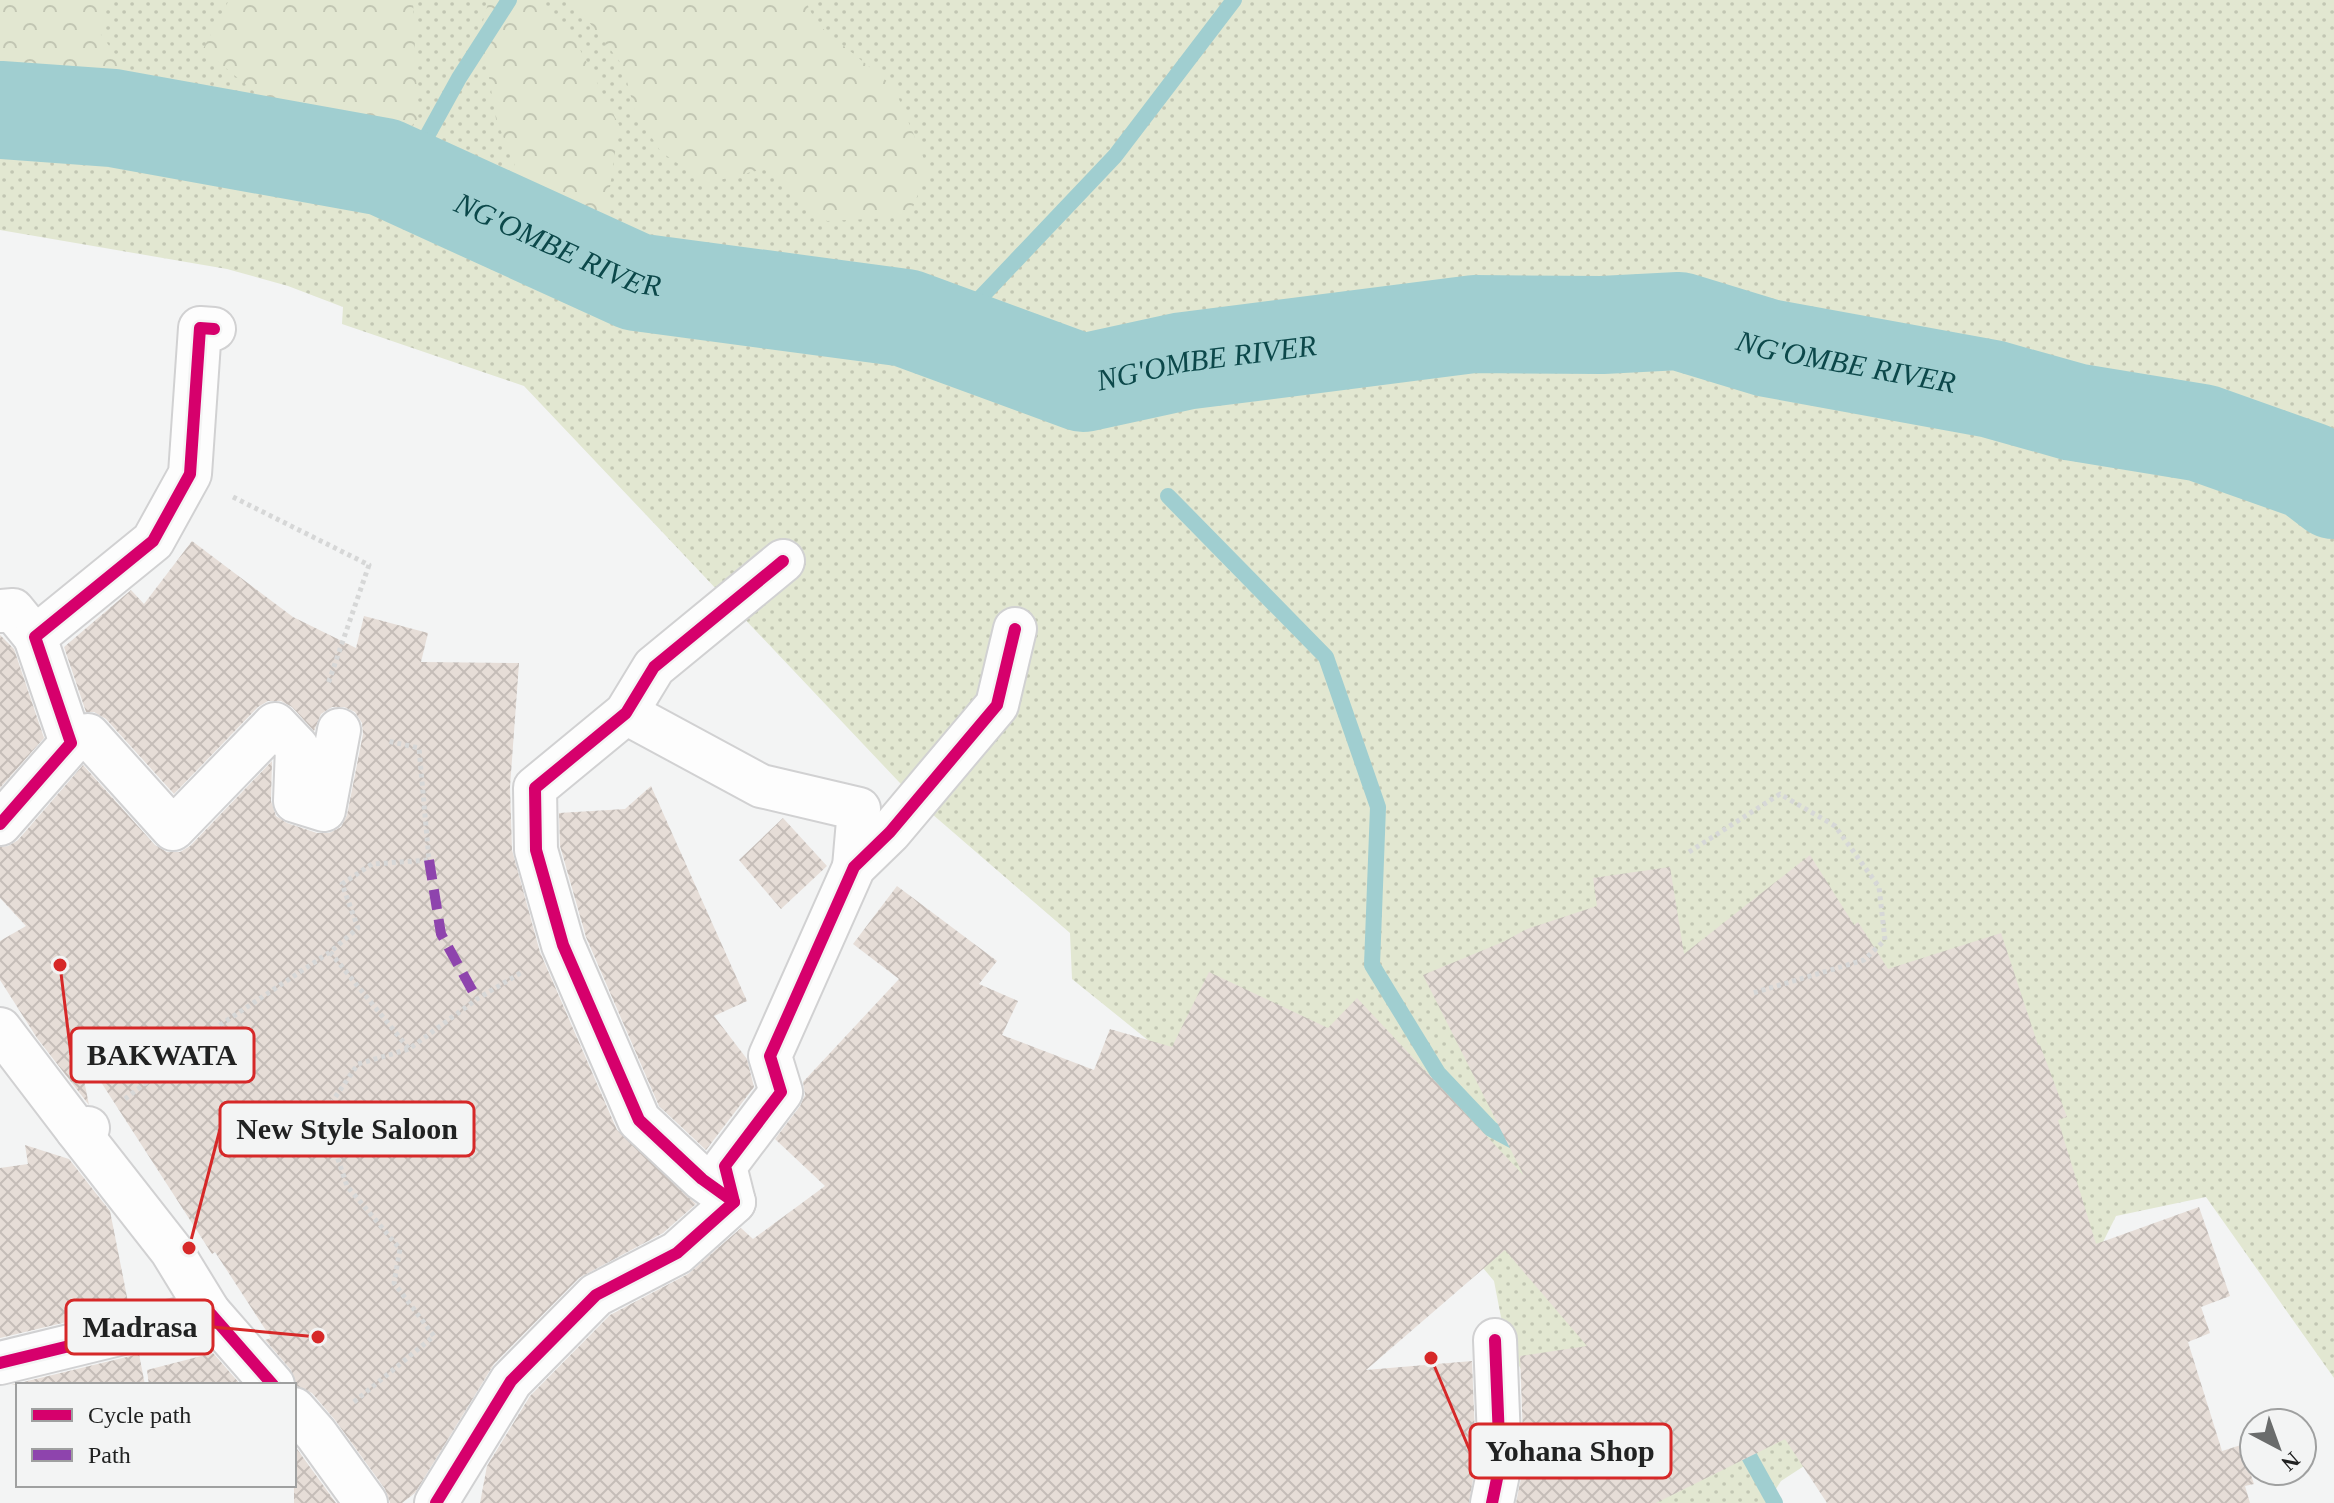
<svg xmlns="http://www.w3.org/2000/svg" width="2334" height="1503" viewBox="0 0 2334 1503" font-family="Georgia,serif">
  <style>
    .grass { fill: url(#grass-dots) }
    .forest { fill: url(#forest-crowns) }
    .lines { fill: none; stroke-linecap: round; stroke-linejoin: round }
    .stream { stroke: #a0ced0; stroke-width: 16 }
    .river { stroke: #a0ced0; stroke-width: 98 }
    .building { fill: url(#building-cross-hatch) }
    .minor-casing { stroke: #d1d1d2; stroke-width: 46 }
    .path { stroke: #d6d7d7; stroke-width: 5; stroke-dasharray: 4 4; stroke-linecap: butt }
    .minor { stroke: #fdfdfd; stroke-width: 42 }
    .quiet { stroke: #8e44ad; stroke-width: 10; stroke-dasharray: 20 10; stroke-linecap: butt }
    .cycleway-casing { stroke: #f3f4f4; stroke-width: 17 }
    .cycleway { stroke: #d6006c; stroke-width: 12 }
    .labels { text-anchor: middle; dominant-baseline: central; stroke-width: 8; stroke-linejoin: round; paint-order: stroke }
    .water-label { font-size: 30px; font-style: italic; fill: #0c484a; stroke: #f3f4f4 }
    .leader { fill: none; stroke: #d62828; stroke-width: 3 }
    .callout-dot { fill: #d62828; stroke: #f3f4f4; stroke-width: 3 }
    .callout { fill: #f3f4f4; stroke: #d62828; stroke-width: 3 }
    .callout-label { font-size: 30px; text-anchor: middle; font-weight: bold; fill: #212222 }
  </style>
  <defs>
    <pattern id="grass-dots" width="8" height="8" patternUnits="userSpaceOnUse" patternTransform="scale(2)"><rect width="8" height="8" fill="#e2e7d1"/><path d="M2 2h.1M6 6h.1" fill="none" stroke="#c2c6b3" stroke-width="1.8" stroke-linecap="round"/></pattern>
    <pattern id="forest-crowns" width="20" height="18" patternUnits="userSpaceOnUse" patternTransform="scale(2)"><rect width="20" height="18" fill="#e2e7d1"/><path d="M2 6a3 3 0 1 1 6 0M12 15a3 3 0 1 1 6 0" fill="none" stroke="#c2c6b3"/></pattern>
    <pattern id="building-cross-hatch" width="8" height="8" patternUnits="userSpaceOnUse" patternTransform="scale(2)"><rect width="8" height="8" fill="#e6ddd7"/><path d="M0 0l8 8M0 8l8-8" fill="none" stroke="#c5bdb8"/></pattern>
  </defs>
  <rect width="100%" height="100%" fill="#f3f4f4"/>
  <path class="grass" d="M0 0H2334V1378L2206 1197 2116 1216 2081 1286 1781 1481 1767 1503H1613L1530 1385 1506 1343 1494 1281 1441 1218 1190 1074 1072 979 1070 933 917 801 524 386 342 324 343 307 288 286 227 269 0 230Z"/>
  <g class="forest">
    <path d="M0 0H109L100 33 139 88 0 91Z"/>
    <path d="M229 0H413L418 120 386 148 307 136 203 49Z"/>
    <path d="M489 0H546L545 7 571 32 619 125 607 208 570 253 527 195 496 119 483 41 473 56Z"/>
    <path d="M572 0H805L817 24 894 87 928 169 909 217 827 221 764 169 707 183 661 152 635 112 623 66Z"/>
  </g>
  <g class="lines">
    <g class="stream">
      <path d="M405 176 459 78 509 0"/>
      <path d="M947 333 1115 156 1234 0"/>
      <path d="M1168 496 1326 657 1378 807 1372 965 1438 1073 1491 1129 1521 1145"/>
      <path d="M1739 1438 1775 1503"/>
    </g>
    <path class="river" id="s1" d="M0 110 113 118 384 167 636 282 906 318 1083 383 1184 361 1474 324 1602 325 1679 321 1768 348 1992 389 2074 412 2202 433 2309 471 2334 490"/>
  </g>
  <g class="building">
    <path d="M192 541 293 617 356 648 364 616 428 633 421 662 519 663 510 787 512 850 540 952 617 1130 696 1204 663 1233 579 1278 494 1364 415 1493 402 1503H390L385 1489 335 1420 312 1393 296 1386 291 1370 265 1340 271 1338 215 1252 212 1254 77 1045 89 1105 37 1038 0 980V941L26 926 0 898V847L8 846 18 840 83 765 155 845 167 852H180L190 846 272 761 271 801 276 816 287 823 317 833H329L341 827 347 815 363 734 362 723 355 712 344 707H332L321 714 314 731 292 707 281 701H268L258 707 174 794 106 719 94 712H86L64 647 131 590 144 604Z"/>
    <path d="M0 635 14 649 44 738 0 788Z"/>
    <path d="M651 786 747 1001 714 1016 747 1059 754 1087 706 1150 659 1106 586 937 560 846 559 813 625 809Z"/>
    <path d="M783 818 827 866 781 909 739 860Z"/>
    <path d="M1810 855 1854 925 1858 922 1888 969 2001 933 2038 1045H2040L2067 1117 2058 1120 2096 1244 2199 1207 2230 1296 2201 1307 2210 1333 2188 1342 2222 1451 2241 1445 2254 1484 2245 1486 2250 1503H1827L1785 1439 1656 1503H1516L1524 1463 1520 1356 1587 1346 1505 1250 1366 1370 1472 1361 1476 1462 1469 1503H480L487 1466 530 1396 610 1315 688 1274 741 1228 753 1239 825 1186 775 1139 800 1106 805 1095 803 1082 899 979 853 944 897 886 997 961 979 984 1018 1001 1002 1035 1094 1070 1110 1029 1172 1047 1209 972 1328 1028 1357 998 1524 1176 1423 975 1503 942 1527 929 1597 906 1593 878 1670 867 1684 954Z"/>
    <path d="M25 1145 69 1159 110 1211 129 1307 0 1338V1168L28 1164Z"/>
    <path d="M213 1353 241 1385H149L147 1370Z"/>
    <path d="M139 1354 145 1385H11Z"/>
    <path d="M294 1445 297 1449 336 1503H294Z"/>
  </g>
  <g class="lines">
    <g class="minor-casing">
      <g id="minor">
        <path d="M0 611 13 610 35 637"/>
        <path d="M626 713 761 786 859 809 854 867"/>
        <path d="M71 743 88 735 173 829 275 724 297 747 295 801 324 810 339 730"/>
        <path d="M0 824 71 743 35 637 153 541 190 474 200 328 214 329"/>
        <path d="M0 1029 77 1130 88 1128"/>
        <path d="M77 1130 171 1250 209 1312"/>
        <path d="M734 1202 702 1179 639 1120 563 945 536 850 535 788 626 713 654 667 783 561"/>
        <path d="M0 1363 209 1312 273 1385"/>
        <path d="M294 1409 316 1434 366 1503"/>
        <path d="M436 1503 511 1381 596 1295 677 1253 734 1202 725 1166 781 1092 770 1056 854 867 890 832 997 705 1015 629"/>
        <path d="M1492 1503 1500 1464 1495 1340"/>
      </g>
    </g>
    <g class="path">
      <path d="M233 497 369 565 328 684"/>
      <path d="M1689 852 1780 794 1835 826 1879 887 1885 940 1864 960 1753 993"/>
      <path d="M330 952 409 1049"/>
      <path d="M125 1099 223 1023 330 952 358 928 342 884 372 864 429 860 419 748 388 741"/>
      <path d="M354 1402 434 1336 394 1283 400 1249 347 1186 323 1115 358 1064 409 1049 477 999 522 972"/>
    </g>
    <use href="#minor" class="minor"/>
    <path class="quiet" d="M429 860 441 934 477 999"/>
    <g class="cycleway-casing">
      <g id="cycleway">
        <path d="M0 824 71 743 35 637 153 541 190 474 200 328 214 329"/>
        <path d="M734 1202 702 1179 639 1120 563 945 536 850 535 788 626 713 654 667 783 561"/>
        <path d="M0 1363 209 1312 273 1385"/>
        <path d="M436 1503 511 1381 596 1295 677 1253 734 1202 725 1166 781 1092 770 1056 854 867 890 832 997 705 1015 629"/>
        <path d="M1492 1503 1500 1464 1495 1340"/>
      </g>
    </g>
    <use href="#cycleway" class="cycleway"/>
  </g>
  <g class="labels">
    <g class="water-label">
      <text stroke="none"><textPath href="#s1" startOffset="580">NG'OMBE RIVER</textPath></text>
      <text stroke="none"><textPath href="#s1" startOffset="1900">NG'OMBE RIVER</textPath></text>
      <text stroke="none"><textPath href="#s1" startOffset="1252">NG'OMBE RIVER</textPath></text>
    </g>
  </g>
  <path class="leader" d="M60 965L71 1055M189 1248L220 1129M318 1337L213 1327M1431 1358L1470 1451"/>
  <g class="callout-dot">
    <circle cx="60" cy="965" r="8"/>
    <circle cx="189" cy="1248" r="8"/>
    <circle cx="318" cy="1337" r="8"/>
    <circle cx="1431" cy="1358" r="8"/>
  </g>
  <g class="callout">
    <rect x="71" y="1028" width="183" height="54" rx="8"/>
    <rect x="220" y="1102" width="254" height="54" rx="8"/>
    <rect x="66" y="1300" width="147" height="54" rx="8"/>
    <rect x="1470" y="1424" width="201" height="54" rx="8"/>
  </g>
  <g class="callout-label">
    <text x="162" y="1065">BAKWATA</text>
    <text x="347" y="1139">New Style Saloon</text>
    <text x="140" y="1337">Madrasa</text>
    <text x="1570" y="1461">Yohana Shop</text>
  </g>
  <rect x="16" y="1383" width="280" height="104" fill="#f3f4f4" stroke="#9fa0a0" stroke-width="2"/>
  <rect x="32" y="1409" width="40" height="12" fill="#d6006c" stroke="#9fa0a0" stroke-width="2"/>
  <text x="88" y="1423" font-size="24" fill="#212222">Cycle path</text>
  <rect x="32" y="1449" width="40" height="12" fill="#8e44ad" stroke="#9fa0a0" stroke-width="2"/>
  <text x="88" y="1463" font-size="24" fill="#212222">Path</text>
  <g transform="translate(2278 1447) rotate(139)"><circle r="38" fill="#f3f4f4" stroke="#9fa0a0" stroke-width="2"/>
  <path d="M0-6L14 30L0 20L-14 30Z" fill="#6a6c6c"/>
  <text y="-12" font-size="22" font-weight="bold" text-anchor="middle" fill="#212222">N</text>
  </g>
</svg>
